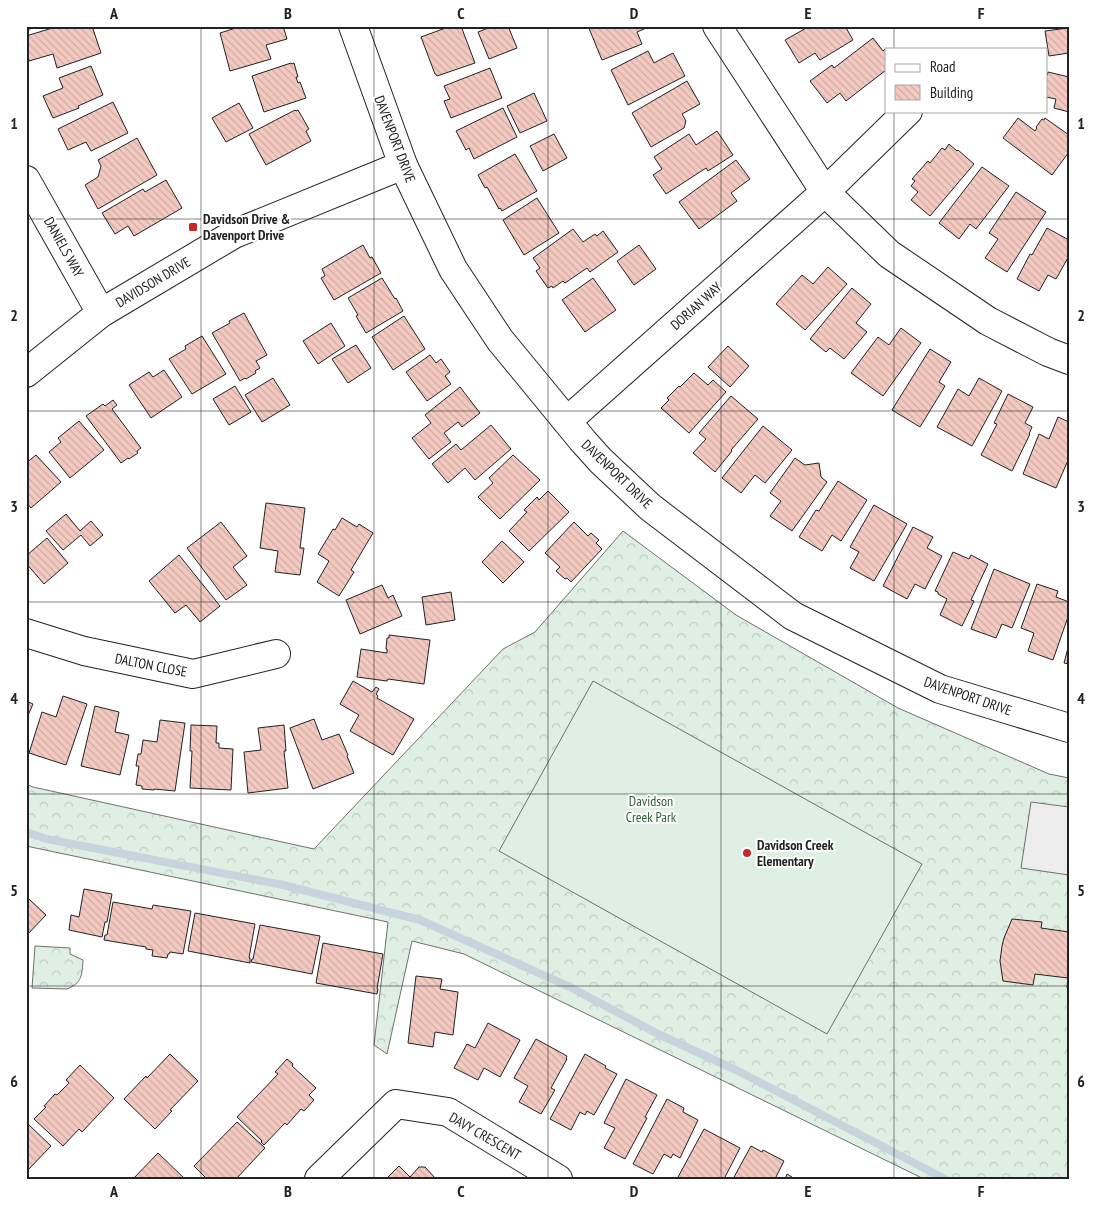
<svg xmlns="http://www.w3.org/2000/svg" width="1095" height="1205" viewBox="0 0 1095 1205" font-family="'PT Sans Narrow',sans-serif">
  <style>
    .forest { fill: url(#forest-crowns); stroke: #6f6f6f }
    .pitch { fill: #e0efe3; stroke: #6f6f6f }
    .parking { fill: #ededed; stroke: #6f6f6f }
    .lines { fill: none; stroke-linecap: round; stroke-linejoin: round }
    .stream { stroke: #c7d3dd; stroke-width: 8 }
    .building { fill: url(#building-back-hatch); stroke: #222 }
    .minor-casing { stroke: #222; stroke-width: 30 }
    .minor { stroke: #fff; stroke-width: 28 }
    .grid { fill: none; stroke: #222; stroke-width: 1; stroke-opacity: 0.55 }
    .poi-dot { fill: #c62828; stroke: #fff; stroke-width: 2 }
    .labels { text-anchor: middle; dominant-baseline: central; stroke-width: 4; stroke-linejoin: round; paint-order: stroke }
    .street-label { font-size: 14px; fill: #222; stroke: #fff }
    .poi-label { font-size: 14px; font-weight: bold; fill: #222; stroke: #fff; text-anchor: start }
    .park-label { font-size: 14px; fill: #2f5e38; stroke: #fff }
    .neatline { fill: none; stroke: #222; stroke-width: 2 }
    .grid-label { font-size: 16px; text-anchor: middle; font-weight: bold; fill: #222 }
  </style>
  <defs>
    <pattern id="forest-crowns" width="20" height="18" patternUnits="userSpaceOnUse" patternTransform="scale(1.25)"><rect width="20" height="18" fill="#e0efe3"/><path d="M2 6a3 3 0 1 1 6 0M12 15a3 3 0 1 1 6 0" fill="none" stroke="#c0cdc2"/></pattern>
    <pattern id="building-back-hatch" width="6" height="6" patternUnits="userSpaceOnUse" patternTransform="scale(1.25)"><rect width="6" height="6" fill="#f3c9c0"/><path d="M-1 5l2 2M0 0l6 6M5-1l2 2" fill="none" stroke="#d0aca5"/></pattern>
  </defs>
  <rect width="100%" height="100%" fill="#fff"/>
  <g class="forest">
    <path d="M623 531 736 615 898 708 1049 774 1069 778V1179H924L464 954 412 941 387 1054 374 1045 388 922 26 846V784L33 787 314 849 503 649 535 632Z"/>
    <path d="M35 946 70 948V954L83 960C82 975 82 983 67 989L32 988Z"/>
  </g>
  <path class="pitch" d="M593 681 922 864 827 1034 499 851Z"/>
  <path class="parking" d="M1031 802 1069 807V875L1021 868Z"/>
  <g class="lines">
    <path class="stream" d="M26 832 47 839 283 885 420 920 570 987 658 1034 736 1070 945 1179"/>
  </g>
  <g class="building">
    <path d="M26 26H41L26 30Z"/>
    <path d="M59 26H92L101 53 57 68 53 54 29 61 26 51V36Z"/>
    <path d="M242 26H283L287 39 266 45 271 59 230 71 220 33Z"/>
    <path d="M451 26H461L475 63 437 76 436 74H435L421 37Z"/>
    <path d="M493 26H508L517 48 489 59 478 32Z"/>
    <path d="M588 26H651L637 32 642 44 602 60Z"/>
    <path d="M812 26H845L853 40 820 60 815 53 799 63 785 40 808 27 809 28Z"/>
    <path d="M1068 26H1069V53L1049 56 1045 31 1068 28Z"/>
    <path d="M873 38 883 51 886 48 887 49 886 70 846 101 840 93 827 103 810 81 832 65 834 68Z"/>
    <path d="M648 51 654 63 673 53 685 76 628 105 611 70Z"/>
    <path d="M291 63 292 64 294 63 298 77H296L298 83 300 82 306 98 264 112 252 76Z"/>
    <path d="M91 66 103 95 78 106 79 108 53 118 43 96 63 88 59 78Z"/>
    <path d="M490 68 502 98 451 118 444 101 450 99 444 86Z"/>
    <path d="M1048 72 1069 77V112L1054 108 1056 99 1046 97V78Z"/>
    <path d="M687 81 700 104 682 114 686 121 684 128 651 147 632 113Z"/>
    <path d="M534 93 547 121 520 133 507 106Z"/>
    <path d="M113 102 128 133 91 151 86 142 68 150 58 129Z"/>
    <path d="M239 103 253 128 226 142 212 118Z"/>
    <path d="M503 108 517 137 474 159 469 148 466 150 456 131Z"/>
    <path d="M295 110 296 111 298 110 309 129 306 131 311 141 266 165 249 134Z"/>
    <path d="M1018 118 1035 131 1037 128 1036 127 1042 119 1044 120 1045 118 1069 135V152L1052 175 1003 138Z"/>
    <path d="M717 131 733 155 708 171 706 168 666 194 653 175 662 169 654 157 689 134 696 145Z"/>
    <path d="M554 134 567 158 543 171 530 146Z"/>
    <path d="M137 138 157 175 98 209 85 185 98 177 101 166 98 160Z"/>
    <path d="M949 144 957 151 958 150 974 164 930 216 911 200 918 192 911 186 915 181 912 179 928 161 930 163 942 148 945 150Z"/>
    <path d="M515 154 537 191 502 211 500 208 499 209 487 187 485 188 478 175Z"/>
    <path d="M736 160 750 179 731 193 737 201 699 229 679 202Z"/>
    <path d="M982 167 1009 186 976 229 970 224 959 239 939 223Z"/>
    <path d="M166 180 182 208 134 236 128 226 115 234 102 213 143 189 145 192Z"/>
    <path d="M1016 192 1046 212 1007 272 985 258 998 239 989 233Z"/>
    <path d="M537 198 559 233 524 255 503 220Z"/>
    <path d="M1047 228 1069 240V256L1056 279 1048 275 1039 291 1017 279 1030 254 1032 255Z"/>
    <path d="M573 229 583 242 595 234 597 236 603 231 618 252 590 272 587 268 565 283 563 281 553 288 552 286 548 288 536 271 540 268 533 258Z"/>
    <path d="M363 245 370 258 372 257 381 273 334 300 321 278 325 276 322 269Z"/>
    <path d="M639 245 656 269 634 285 617 261Z"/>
    <path d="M828 267 847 284 805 330 776 304 802 275 813 284Z"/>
    <path d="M382 278 395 299 396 298 403 311 366 333 356 316 358 315 348 298Z"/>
    <path d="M593 278 616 310 585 332 562 300Z"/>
    <path d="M852 288 871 304 856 323 867 332 844 359 830 348 826 352 810 339Z"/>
    <path d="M244 313 267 355 256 361 260 368 255 371 256 373 246 379 245 378 240 381 212 333 230 323 229 321Z"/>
    <path d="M404 316 425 349 393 370 372 337Z"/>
    <path d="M331 323 345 346 318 364 303 341Z"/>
    <path d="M901 328 921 343 883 396 851 373 878 337 889 345Z"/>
    <path d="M202 336 226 374 192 394 169 359 186 349 185 346Z"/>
    <path d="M356 345 371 368 348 383 332 359Z"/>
    <path d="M728 346 749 366 730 387 708 367Z"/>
    <path d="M930 349 951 362 939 382 945 386 920 427 892 410Z"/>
    <path d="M430 355 436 363 441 359 450 372 445 376 451 384 427 401 406 372Z"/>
    <path d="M164 370 182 397 151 418 129 385 149 372 153 377Z"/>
    <path d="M694 373 708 385 713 380 726 392 689 433 661 408 669 400 667 398 679 386 680 387Z"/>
    <path d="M273 378 290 405 262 422 245 395Z"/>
    <path d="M979 378 1002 391 972 446 937 427 958 389 969 396Z"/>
    <path d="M235 386 251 412 229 425 213 399Z"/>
    <path d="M460 387 480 413 462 427 458 422 444 433 451 442 429 459 412 438 431 423 425 415Z"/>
    <path d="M1008 394 1033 407 1025 423 1032 427 1029 434H1030L1012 471 981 455 997 424 994 423Z"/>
    <path d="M731 396 758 419 731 450 732 451 715 472 693 453 706 439 699 433Z"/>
    <path d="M113 400 117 405 112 409 141 448 137 451 138 453 129 459 128 458 121 463 86 416 103 404 105 406Z"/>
    <path d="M1058 417 1069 422V458L1056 488 1023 474 1039 434 1049 439Z"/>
    <path d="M79 421 104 450 70 478 49 452 61 442 58 438Z"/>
    <path d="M491 425 511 449 475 480 465 468 448 483 432 464 456 444 461 450Z"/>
    <path d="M763 426 792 450 765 483 755 475 741 493 722 478Z"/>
    <path d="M36 455 61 482 31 508 26 502V463Z"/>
    <path d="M513 455 540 480 500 519 478 497 493 483 489 478Z"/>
    <path d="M795 458 805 465 819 463 821 477 827 482 792 531 770 516 781 501 770 493Z"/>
    <path d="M838 481 867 500 841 541 832 535 822 551 799 537 816 510 819 511Z"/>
    <path d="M548 491 569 512 529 551 509 531 527 512 524 510 537 497 539 500Z"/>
    <path d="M266 503 305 508 300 548H304L300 575 275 572 278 551 260 548Z"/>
    <path d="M874 505 907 524 874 581 850 568 859 552 850 547Z"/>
    <path d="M66 514 80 531 91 521 103 535 90 546 81 535 63 550 46 531Z"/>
    <path d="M342 518 357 527 359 524 373 533 351 570 354 572 339 596 317 582 329 561 318 554 333 529 335 530Z"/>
    <path d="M221 522 247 556 233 567 247 585 226 600 187 548Z"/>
    <path d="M574 522 588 536 591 533 599 540 596 543 602 549 571 582 567 578 565 579 556 571 560 567 545 553Z"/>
    <path d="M913 527 933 537 927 548 942 556 925 589 915 584 907 599 883 586Z"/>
    <path d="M47 538 68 563 44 584 26 563V556Z"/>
    <path d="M502 541 524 562 503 583 482 562Z"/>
    <path d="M953 552 969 559 971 555 988 564 971 600 974 601 962 626 940 615 947 599 938 594V592L935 591Z"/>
    <path d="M179 555 220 606 200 622 186 605 175 613 149 581Z"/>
    <path d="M994 569 1030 584 1012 628 1002 624 996 638 971 629Z"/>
    <path d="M1037 584 1058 591 1056 597 1069 602V614L1053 660 1028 651 1034 633 1021 628Z"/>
    <path d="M382 585 388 598 393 595 402 616 360 634 346 600Z"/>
    <path d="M451 592 455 620 426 625 422 597Z"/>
    <path d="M389 635 430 640 424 684 388 679 387 681 357 677 361 649 387 653V649H386L387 638H389Z"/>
    <path d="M1069 644V664L1064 663Z"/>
    <path d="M353 681 372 692 376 687 379 689 376 694 378 696 377 698 414 719 393 755 350 731 359 715 340 704Z"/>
    <path d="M63 696 87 704 66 765 29 753 42 712 56 717Z"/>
    <path d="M26 701 33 704 26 720Z"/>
    <path d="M95 706 119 712 115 732 129 735 120 775 81 766Z"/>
    <path d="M314 719 322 740 339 734 348 755 347 756 354 773 313 789 290 728Z"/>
    <path d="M160 720 185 723 175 791 154 789V790L142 789V786L136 785 139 766H136L138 754H141L143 740 157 742Z"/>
    <path d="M191 725 217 726 216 743H219V748L233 749 231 790 190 788 192 751H190Z"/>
    <path d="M284 725 286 751H284L288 788 248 793 244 752 261 750 258 728Z"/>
    <path d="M84 889 112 894 107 922H105L102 937 69 930 71 915 79 917Z"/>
    <path d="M29 899 46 915 26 936V900L27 901Z"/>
    <path d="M113 902 152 909 153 905 191 911 183 954 170 952 169 954H168L167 958 152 956 153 950 146 949V947L104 940 105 935H107Z"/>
    <path d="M195 913 255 924 249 958H250V963L188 951Z"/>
    <path d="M1012 919 1042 922 1041 928 1069 932V988H1067L1068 978 1035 974 1033 985 1003 981 1000 961 1002 946 1004 938Z"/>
    <path d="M260 925 320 936 312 974 251 962 252 959H253Z"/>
    <path d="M323 943 383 954 377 989H378L377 994 316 983Z"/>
    <path d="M416 976 442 979 440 989 458 992 453 1035 435 1032 433 1047 408 1043Z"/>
    <path d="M488 1023 520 1040 500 1077 484 1068 478 1080 454 1068 467 1044 475 1048Z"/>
    <path d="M536 1039 567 1056 566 1058 567 1059 551 1088 555 1090 541 1114 519 1102 528 1086 514 1078Z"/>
    <path d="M170 1054 198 1081 170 1110 172 1111 155 1129 124 1099 146 1076 147 1078Z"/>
    <path d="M585 1054 606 1066 605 1068 617 1074 594 1115 587 1111 585 1115 580 1112 571 1130 550 1119Z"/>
    <path d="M287 1059 293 1064 292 1066 316 1088 309 1095 314 1100 304 1111 301 1109 287 1125 285 1123 264 1145 261 1142 262 1141 237 1117 278 1074 275 1072Z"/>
    <path d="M80 1065 114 1098 82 1132 79 1129 63 1146 34 1119 46 1107 44 1106 55 1094 57 1095 69 1083 66 1080Z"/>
    <path d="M626 1079 657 1095 645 1117 647 1118 625 1159 604 1148 615 1128 604 1123Z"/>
    <path d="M667 1099 684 1108 683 1112 698 1120 680 1158 673 1154 671 1158 664 1154 653 1174 633 1164Z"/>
    <path d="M26 1122 51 1146 26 1172Z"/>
    <path d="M237 1122 265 1148 236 1179H207L194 1166Z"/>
    <path d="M704 1129 740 1148 724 1179H677Z"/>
    <path d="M751 1146 762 1152 763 1150 784 1161 775 1179H733Z"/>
    <path d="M158 1153 185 1179H133Z"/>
    <path d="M399 1166 410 1177 419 1167H425L436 1179H386Z"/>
    <path d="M787 1174 795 1179H785Z"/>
  </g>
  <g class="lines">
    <g class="minor-casing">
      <g id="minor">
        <path d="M353 26 403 165 453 269 500 340 583 441 601 461 650 507 793 616 940 689 1069 728"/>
        <path d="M717 26 825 192 889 254 988 321 1048 352 1069 360"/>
        <path d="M26 180 101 313"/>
        <path d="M26 373 101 313 234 234 403 165"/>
        <path d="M567 421 825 192 908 111"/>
        <path d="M26 633 84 651 193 674 276 654"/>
        <path d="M319 1179 396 1104 448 1112 558 1179"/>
      </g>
    </g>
    <use href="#minor" class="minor"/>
  </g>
  <path class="grid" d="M201 26V1179M374 26V1179M548 26V1179M721 26V1179M894 26V49M894 111V1179M26 219H1069M26 411H1069M26 602H1069M26 794H1069M26 986H1069"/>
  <g class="poi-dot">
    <rect x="188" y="222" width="10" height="10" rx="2.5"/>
    <circle cx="747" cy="853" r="5"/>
  </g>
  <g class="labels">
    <g class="street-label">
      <text transform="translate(395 139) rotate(69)">DAVENPORT DRIVE</text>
      <text transform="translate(64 247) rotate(61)">DANIELS WAY</text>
      <text transform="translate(153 282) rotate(-31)">DAVIDSON DRIVE</text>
      <text transform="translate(696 306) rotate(-42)">DORIAN WAY</text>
      <text transform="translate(617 474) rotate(44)">DAVENPORT DRIVE</text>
      <text transform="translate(151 665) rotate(11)">DALTON CLOSE</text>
      <text transform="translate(968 696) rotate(19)">DAVENPORT DRIVE</text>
      <text transform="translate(485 1136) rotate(30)">DAVY CRESCENT</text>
    </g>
    <g class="poi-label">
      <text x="203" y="219">Davidson Drive &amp;<tspan x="203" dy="16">Davenport Drive</tspan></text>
      <text x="757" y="845">Davidson Creek<tspan x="757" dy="16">Elementary</tspan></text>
    </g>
    <g class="park-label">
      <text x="651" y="801">Davidson<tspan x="651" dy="16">Creek Park</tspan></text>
    </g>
  </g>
  <rect width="1095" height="1205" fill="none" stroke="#ffffff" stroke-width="55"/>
  <rect x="885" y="48" width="162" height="65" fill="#ffffff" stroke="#a7a7a7"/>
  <rect x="895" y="64" width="25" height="8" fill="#ffffff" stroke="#a7a7a7"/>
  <text x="930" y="72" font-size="15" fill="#222222">Road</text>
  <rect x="895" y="85" width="25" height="15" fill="url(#building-back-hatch)" stroke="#a7a7a7"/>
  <text x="930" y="98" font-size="15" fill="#222222">Building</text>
  <rect x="28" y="28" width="1040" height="1150" class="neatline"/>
  <g class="grid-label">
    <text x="114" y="19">A</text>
    <text x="288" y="19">B</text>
    <text x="461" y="19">C</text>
    <text x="634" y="19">D</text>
    <text x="808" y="19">E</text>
    <text x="981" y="19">F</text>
    <text x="14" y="129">1</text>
    <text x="1081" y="129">1</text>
    <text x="14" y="321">2</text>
    <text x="1081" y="321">2</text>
    <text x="14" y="512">3</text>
    <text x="1081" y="512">3</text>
    <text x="14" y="704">4</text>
    <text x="1081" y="704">4</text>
    <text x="14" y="896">5</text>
    <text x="1081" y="896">5</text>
    <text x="14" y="1087">6</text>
    <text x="1081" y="1087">6</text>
    <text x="114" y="1197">A</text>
    <text x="288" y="1197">B</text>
    <text x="461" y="1197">C</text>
    <text x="634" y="1197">D</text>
    <text x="808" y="1197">E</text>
    <text x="981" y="1197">F</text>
  </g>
</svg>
